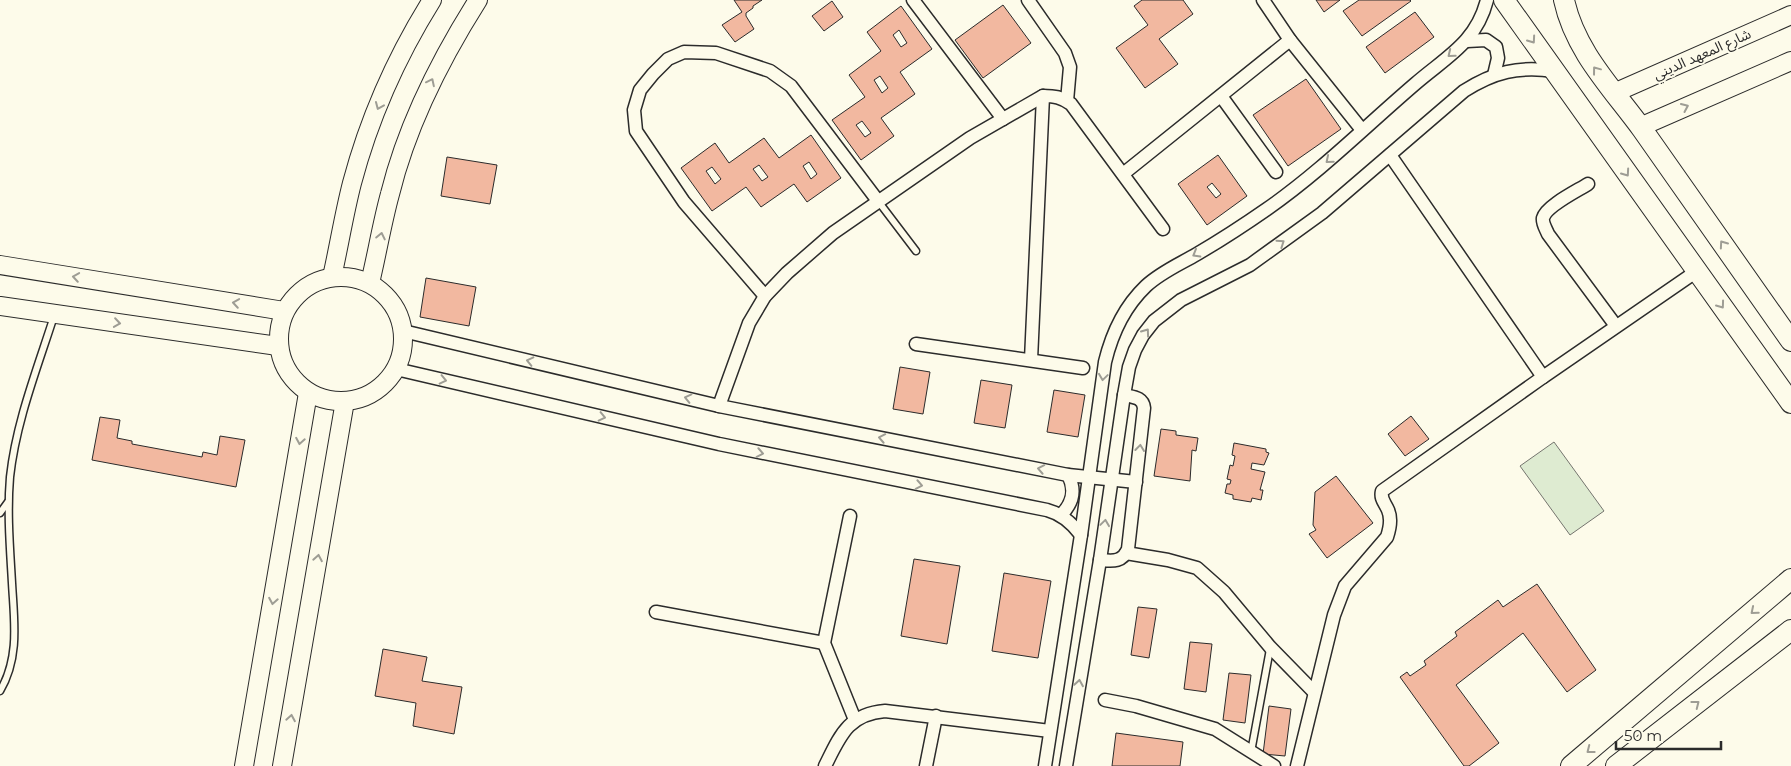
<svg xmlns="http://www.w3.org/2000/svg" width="1791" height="766" viewBox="0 0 1791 766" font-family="Montserrat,'Noto Sans Arabic',sans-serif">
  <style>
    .green { fill: #deebd1; stroke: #74746e }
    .building { fill: #f2b8a0; stroke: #2b2b2b; fill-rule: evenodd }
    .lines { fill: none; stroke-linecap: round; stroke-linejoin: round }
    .lane-casing { stroke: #2b2b2b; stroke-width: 9 }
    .street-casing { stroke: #2b2b2b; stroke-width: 15 }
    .secondary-casing { stroke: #2b2b2b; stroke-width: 20 }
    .primary-casing { stroke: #2b2b2b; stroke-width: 22 }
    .lane { stroke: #fdfbea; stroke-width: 6 }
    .street { stroke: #fdfbea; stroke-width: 12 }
    .secondary { stroke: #fdfbea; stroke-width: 18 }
    .primary { stroke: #fdfbea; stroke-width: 20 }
    .oneway { stroke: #9e9d94 }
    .labels { text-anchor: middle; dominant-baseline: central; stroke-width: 4; stroke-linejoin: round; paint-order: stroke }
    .street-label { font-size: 14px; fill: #2b2b2b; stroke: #fdfbea }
  </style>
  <rect width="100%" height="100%" fill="#fdfbea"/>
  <path class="green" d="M1554 442 1604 511 1570 535 1520 466Z"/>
  <g class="building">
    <path d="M734 0H762L753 6V8L746 13V16L754 29 735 42 722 25 742 12Z"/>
    <path d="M1142 0H1183L1193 14 1159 39 1178 64 1145 88 1116 48 1148 25 1134 6Z"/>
    <path d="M1316 0H1340L1324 12Z"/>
    <path d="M1359 0H1410L1411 1 1362 36 1343 11Z"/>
    <path d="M832 1 843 17 824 31 812 16Z"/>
    <path d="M1003 5 1031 43 983 78 955 40Z"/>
    <path d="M901 6 932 49 900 72 915 94 881 118 894 136 861 160 832 120 865 97 849 75 881 51 867 32ZM899 30 907 43 901 47 893 35ZM880 76 888 88 882 93 874 80ZM862 121 871 133 865 137 856 125Z"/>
    <path d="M1415 12 1434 37 1385 73 1366 47Z"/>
    <path d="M1306 79 1341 129 1288 166 1253 115Z"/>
    <path d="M811 135 841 178 807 202 794 184 761 207 746 187 712 211 681 168 715 143 729 163 764 138 779 158ZM809 162 817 174 811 179 803 166ZM759 165 768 177 762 181 753 169ZM712 167 721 179 715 184 706 171Z"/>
    <path d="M1218 155 1247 196 1207 225 1178 184ZM1212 183 1221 194 1216 198 1207 187Z"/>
    <path d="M447 157 497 165 490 204 441 196Z"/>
    <path d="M426 278 476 287 469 326 420 317Z"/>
    <path d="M900 367 930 372 923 414 893 409Z"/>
    <path d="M981 380 1012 385 1005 428 974 423Z"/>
    <path d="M1054 390 1085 395 1078 437 1047 432Z"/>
    <path d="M1411 416 1429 439 1405 456 1388 434Z"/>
    <path d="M100 417 120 420 117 438 132 441V444L202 457 203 452 217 455 220 436 245 440 236 487 92 460Z"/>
    <path d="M1161 429 1176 431V435L1198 438 1196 451 1192 450 1190 481 1154 476Z"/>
    <path d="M1234 443 1266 449V452L1269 453 1264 465 1252 463 1251 469 1265 472 1260 490H1263L1261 500 1252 498 1251 502 1233 499V495L1225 493 1227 484H1230L1231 480 1227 479 1230 465 1233 466 1235 456 1232 455Z"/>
    <path d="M1336 476 1373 523 1327 558 1309 534 1316 530 1313 525 1315 492Z"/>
    <path d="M914 559 960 566 947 644 901 636Z"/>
    <path d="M1004 573 1051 581 1038 658 992 651Z"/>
    <path d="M1537 584 1596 670 1567 692 1523 633 1456 685 1499 743 1469 766H1464L1400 677 1407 672 1410 676 1426 665 1424 661 1457 636 1455 632 1498 600 1503 607Z"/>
    <path d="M1138 607 1157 609 1149 658 1131 655Z"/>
    <path d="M1190 642 1212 644 1206 692 1184 689Z"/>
    <path d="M383 649 427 657 422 681 462 687 454 734 413 726 416 703 375 696Z"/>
    <path d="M1229 673 1251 675 1245 723 1223 720Z"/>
    <path d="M1269 706 1291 709 1285 756 1263 754Z"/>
    <path d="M1116 733 1183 742 1180 766H1112Z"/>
  </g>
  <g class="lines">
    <g class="lane-casing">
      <g id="lane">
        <path d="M878 201 916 251"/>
        <path d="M0 513 8 502"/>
        <path d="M0 691C20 657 14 620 12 583 10 548 7 513 10 477 16 422 37 369 54 316"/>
        <path d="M1251 752 1270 649"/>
      </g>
    </g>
    <g class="street-casing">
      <g id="street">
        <path d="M913 0 1003 119"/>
        <path d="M1028 0 1065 53 1070 67 1067 101"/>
        <path d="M1263 0 1290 40 1362 130"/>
        <path d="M1467 41 1486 40 1496 47 1498 58 1494 75"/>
        <path d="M1221 96 1276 172"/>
        <path d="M1390 155 1543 377 1697 271"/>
        <path d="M1123 174 1290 40"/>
        <path d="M1588 184C1577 191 1546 206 1543 218 1542 223 1546 229 1548 234L1616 326"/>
        <path d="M765 296 684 202 636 131 634 110 640 90 653 74 668 59 684 52 716 53 770 71 791 86 878 201"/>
        <path d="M403 331 719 406 1068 475 1136 482"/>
        <path d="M916 344 1083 368"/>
        <path d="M1031 360 1043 96"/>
        <path d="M396 369 719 444 1047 510C1062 514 1072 523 1081 535"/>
        <path d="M719 406 749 323 765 296 787 273 833 233 970 138 1043 96C1055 96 1061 97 1071 104L1163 229"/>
        <path d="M1061 515C1073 503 1076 490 1068 475"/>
        <path d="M850 516 824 643 855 720"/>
        <path d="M1126 553 1168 560 1197 568 1224 592 1270 647 1314 692"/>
        <path d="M1100 560C1112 561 1122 563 1128 549L1144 408C1143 397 1133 397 1124 395"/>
        <path d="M656 612 824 643"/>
        <path d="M1105 700 1136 706 1215 729 1274 766"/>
        <path d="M825 766C840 736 848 714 885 711L1050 731"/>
        <path d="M926 766 936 716"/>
        <path d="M1045 766 1081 535 1105 362C1112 333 1124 307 1146 286 1161 272 1180 264 1197 254 1221 240 1244 225 1267 209 1320 172 1366 126 1415 84 1446 57 1476 43 1487 0"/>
        <path d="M1066 766 1100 560 1124 395 1129 367 1135 350 1143 335 1154 321 1181 300 1250 265 1322 213 1464 91C1494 72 1518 66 1554 71"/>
        <path d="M1297 766 1334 615 1345 586 1387 537C1390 528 1392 519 1388 510 1385 503 1380 499 1382 491L1543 377"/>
      </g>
    </g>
    <g class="secondary-casing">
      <g id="secondary">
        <path d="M1614 93 1791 15"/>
        <path d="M1640 127 1791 61"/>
        <path d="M0 265 284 311"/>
        <circle cx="341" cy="339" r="62"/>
        <path d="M332 277C339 246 344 214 352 183 369 119 397 56 432 0"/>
        <path d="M370 283C377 254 382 223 390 194 407 125 440 60 478 0"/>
        <path d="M0 306 278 346"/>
        <path d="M244 766 308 393"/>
        <path d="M282 766 345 401"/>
      </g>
    </g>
    <g class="primary-casing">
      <g id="primary">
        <path d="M1504 0 1791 403"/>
        <path d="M1564 0C1575 51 1612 88 1642 129 1692 199 1741 270 1791 341"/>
        <path d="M1571 766 1791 579"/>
        <path d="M1616 766 1791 630"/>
      </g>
    </g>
    <use href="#lane" class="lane"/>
    <use href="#street" class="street"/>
    <use href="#secondary" class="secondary"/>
    <use href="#primary" class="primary"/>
  </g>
  <defs><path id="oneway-chevron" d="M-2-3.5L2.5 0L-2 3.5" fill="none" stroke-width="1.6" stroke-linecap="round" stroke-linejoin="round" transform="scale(1.25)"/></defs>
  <g class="oneway">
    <use href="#oneway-chevron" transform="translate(1532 40) rotate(55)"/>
    <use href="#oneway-chevron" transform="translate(1451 54) rotate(141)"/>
    <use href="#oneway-chevron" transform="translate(1596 70) rotate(-127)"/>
    <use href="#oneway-chevron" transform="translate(431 82) rotate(-64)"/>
    <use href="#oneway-chevron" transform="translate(379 106) rotate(113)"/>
    <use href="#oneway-chevron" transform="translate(1685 107) rotate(-24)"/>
    <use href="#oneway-chevron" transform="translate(1329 160) rotate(140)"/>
    <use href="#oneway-chevron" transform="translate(1626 173) rotate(55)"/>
    <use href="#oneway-chevron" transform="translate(381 236) rotate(-78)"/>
    <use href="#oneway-chevron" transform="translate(1281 243) rotate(-34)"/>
    <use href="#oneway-chevron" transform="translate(1723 244) rotate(-125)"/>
    <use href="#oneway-chevron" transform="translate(1196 254) rotate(150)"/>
    <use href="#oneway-chevron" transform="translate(76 277) rotate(-171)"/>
    <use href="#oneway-chevron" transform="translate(236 303) rotate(-171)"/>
    <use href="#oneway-chevron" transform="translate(1721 305) rotate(54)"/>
    <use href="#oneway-chevron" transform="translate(117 323) rotate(8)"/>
    <use href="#oneway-chevron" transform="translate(1146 332) rotate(-54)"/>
    <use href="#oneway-chevron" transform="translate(530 361) rotate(-167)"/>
    <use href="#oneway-chevron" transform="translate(1103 377) rotate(98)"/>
    <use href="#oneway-chevron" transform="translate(443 380) rotate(13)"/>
    <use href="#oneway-chevron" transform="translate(688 398) rotate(-167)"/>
    <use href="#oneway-chevron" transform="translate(602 417) rotate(13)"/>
    <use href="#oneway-chevron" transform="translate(882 438) rotate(-169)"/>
    <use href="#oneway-chevron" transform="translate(300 441) rotate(100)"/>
    <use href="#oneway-chevron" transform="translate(1140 448) rotate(-83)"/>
    <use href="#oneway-chevron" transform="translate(760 453) rotate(11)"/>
    <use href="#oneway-chevron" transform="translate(1041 469) rotate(-169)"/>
    <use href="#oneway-chevron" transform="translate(919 485) rotate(11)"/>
    <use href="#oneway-chevron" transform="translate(1105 523) rotate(-82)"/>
    <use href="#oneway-chevron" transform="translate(318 558) rotate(-80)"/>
    <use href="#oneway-chevron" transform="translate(273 601) rotate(100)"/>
    <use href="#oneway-chevron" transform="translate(1754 611) rotate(140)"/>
    <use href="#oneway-chevron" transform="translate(1079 683) rotate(-81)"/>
    <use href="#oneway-chevron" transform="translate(1696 704) rotate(-38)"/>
    <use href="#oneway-chevron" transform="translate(291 718) rotate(-80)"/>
    <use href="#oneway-chevron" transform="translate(1590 750) rotate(142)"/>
  </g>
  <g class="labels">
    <g class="street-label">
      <text transform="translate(1702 54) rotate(-24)">شارع المعهد الديني</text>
    </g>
  </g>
  <path d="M1616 741v8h105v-8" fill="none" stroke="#2b2b2b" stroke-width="2.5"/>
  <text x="1624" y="741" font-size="15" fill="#2b2b2b" stroke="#fdfbea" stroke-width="4" paint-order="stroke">50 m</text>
</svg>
